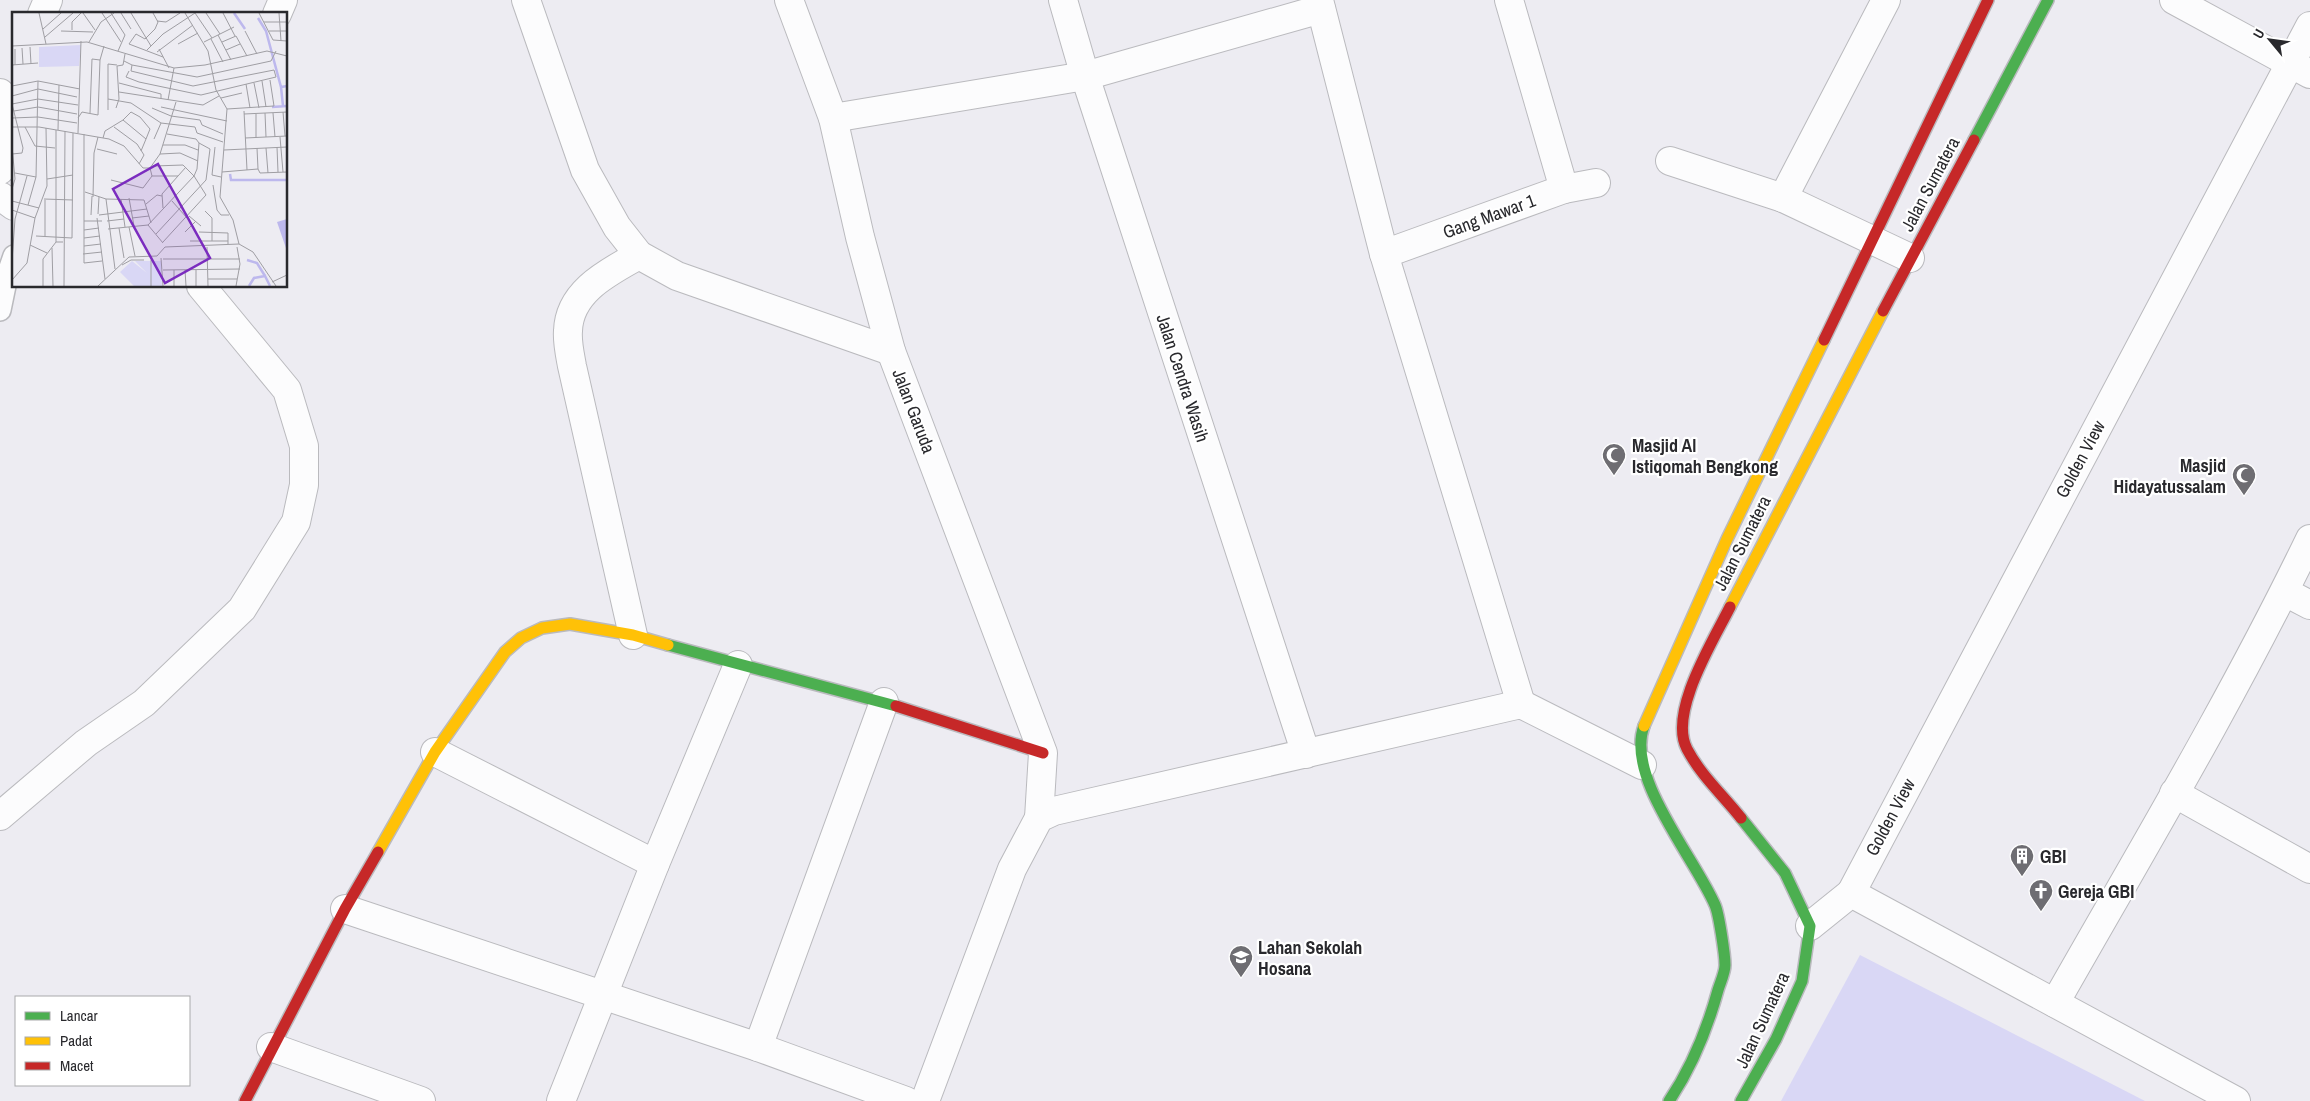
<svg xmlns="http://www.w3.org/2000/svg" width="2310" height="1101" viewBox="0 0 2310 1101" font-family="'Archivo Narrow',sans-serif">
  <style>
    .green { fill: #d9d7f5 }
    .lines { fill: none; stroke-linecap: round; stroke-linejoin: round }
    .lane-casing { stroke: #bababe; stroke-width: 24 }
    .street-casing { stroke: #bababe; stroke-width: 30 }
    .fast-casing { stroke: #bababe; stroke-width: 14 }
    .slow-casing { stroke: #bababe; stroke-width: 14 }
    .jam-casing { stroke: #bababe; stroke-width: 14 }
    .lane { stroke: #fcfcfd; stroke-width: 21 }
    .street { stroke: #fcfcfd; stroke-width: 28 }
    .fast { stroke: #4caf50; stroke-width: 11 }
    .slow { stroke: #ffc107; stroke-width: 11 }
    .jam { stroke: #c62828; stroke-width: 11 }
    .labels { text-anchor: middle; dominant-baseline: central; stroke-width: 4.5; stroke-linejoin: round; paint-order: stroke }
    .street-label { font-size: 18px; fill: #29292d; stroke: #fff }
    .poi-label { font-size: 18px; font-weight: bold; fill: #29292d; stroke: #fff; text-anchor: start }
    .inset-river { fill: none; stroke: #bdb8ed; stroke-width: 2.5 }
    .inset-road { fill: none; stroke: #9f9ea3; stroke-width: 1 }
    .view { fill: #7b2cbf; fill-opacity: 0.15; stroke: #7b2cbf; stroke-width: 2.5 }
    .inset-edge { fill: none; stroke: #29292d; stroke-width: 2.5 }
  </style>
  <rect width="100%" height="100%" fill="#edecf2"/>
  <path class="green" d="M1860 955 2145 1101H1781Z"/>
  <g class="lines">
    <g class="lane-casing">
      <path id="lane" d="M0 310 7 276 14 256"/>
    </g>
    <g class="street-casing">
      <g id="street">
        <path d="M526 0 585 170 617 227 639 255 677 276 891 351"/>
        <path d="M789 0 833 118 860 237 891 351 1043 753 1039 818"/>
        <path d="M1063 0 1085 76 1306 754"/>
        <path d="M1319 0 1384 254 1521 704"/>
        <path d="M1509 0 1564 189"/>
        <path d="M2174 0 2310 74"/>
        <path d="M42 14 48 0"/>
        <path d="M277 14 283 0"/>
        <path d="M0 93C9 109 6 153 0 170"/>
        <path d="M833 118 1085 76 1321 9"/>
        <path d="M1670 161 1783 198 1910 258"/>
        <path d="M0 196 14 206"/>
        <path d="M1783 198 1886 0"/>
        <path d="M1384 254 1564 189 1596 183"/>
        <path d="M2285 592 2310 605"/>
        <path d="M633 635 572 366C570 355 567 342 568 331 569 291 609 272 639 255"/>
        <path d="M435 752 655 864"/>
        <path d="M2174 793 2310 869"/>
        <path d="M0 816 86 743 144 703 242 609 296 522 304 485V446L287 390 201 286"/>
        <path d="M1851 893 2310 26"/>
        <path d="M345 909 758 1047 906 1101"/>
        <path d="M1810 926 1851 893 2236 1101"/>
        <path d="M2055 1003C2142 850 2233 698 2310 539"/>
        <path d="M271 1047 421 1101"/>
        <path d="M758 1047 884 702"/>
        <path d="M561 1101 655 864 738 665"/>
        <path d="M925 1101 1012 869 1039 818 1054 811 1521 704 1642 765"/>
      </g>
    </g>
    <g class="fast-casing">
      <g id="fast">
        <path d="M1974 140 2048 0"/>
        <path d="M668 645 896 706"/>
        <path d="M1644 726C1625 777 1695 858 1715 905 1719 914 1725 955 1725 965 1725 973 1720 983 1718 990 1707 1030 1692 1067 1669 1101"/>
        <path d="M1741 1101 1776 1039 1802 981 1810 926 1785 873 1741 818"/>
      </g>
    </g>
    <g class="slow-casing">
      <g id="slow">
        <path d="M1730 607 1883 311"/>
        <path d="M1644 726 1727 539 1824 340"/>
        <path d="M378 852 435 752 505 652 521 638 542 628 570 624 633 635 668 645"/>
      </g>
    </g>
    <g class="jam-casing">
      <g id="jam">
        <path d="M1883 311 1974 140"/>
        <path d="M1824 340 1988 0"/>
        <path d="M1730 607C1713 641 1668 713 1687 749 1702 777 1722 794 1741 818"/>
        <path d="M896 706 1043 753"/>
        <path d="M245 1101 345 909 378 852"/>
      </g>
    </g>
    <use href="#lane" class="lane"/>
    <use href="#street" class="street"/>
    <use href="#fast" class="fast"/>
    <use href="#slow" class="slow"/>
    <use href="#jam" class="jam"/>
  </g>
  <defs>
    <g id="mosque-pin" transform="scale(1.25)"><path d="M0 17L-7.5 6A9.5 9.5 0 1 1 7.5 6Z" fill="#6e6d72" stroke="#fff"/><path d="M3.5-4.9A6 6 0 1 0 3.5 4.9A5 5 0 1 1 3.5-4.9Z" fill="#fff"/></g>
    <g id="building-pin" transform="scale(1.25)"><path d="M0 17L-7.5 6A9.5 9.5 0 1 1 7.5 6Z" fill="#6e6d72" stroke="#fff"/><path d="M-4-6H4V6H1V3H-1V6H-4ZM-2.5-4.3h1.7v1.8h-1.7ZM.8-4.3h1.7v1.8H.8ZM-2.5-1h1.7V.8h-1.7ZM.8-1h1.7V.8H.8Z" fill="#fff"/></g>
    <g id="church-pin" transform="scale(1.25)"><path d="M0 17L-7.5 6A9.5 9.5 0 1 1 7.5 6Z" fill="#6e6d72" stroke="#fff"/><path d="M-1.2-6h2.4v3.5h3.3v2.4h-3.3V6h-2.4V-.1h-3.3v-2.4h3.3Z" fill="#fff"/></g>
    <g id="school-pin" transform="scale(1.25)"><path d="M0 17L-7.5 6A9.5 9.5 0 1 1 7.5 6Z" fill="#6e6d72" stroke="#fff"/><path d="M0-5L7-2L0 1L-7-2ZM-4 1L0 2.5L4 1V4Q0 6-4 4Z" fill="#fff"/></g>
  </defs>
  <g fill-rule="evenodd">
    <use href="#mosque-pin" x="1614" y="455"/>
    <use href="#mosque-pin" x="2244" y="475"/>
    <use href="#building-pin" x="2022" y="856"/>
    <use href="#church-pin" x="2041" y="891"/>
    <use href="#school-pin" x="1241" y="957"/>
  </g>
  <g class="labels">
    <g class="street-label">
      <text transform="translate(1930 184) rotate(-62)">Jalan Sumatera</text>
      <text transform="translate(1489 216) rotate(-20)">Gang Mawar 1</text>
      <text transform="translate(1183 378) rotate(72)">Jalan Cendra Wasih</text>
      <text transform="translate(914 411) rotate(69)">Jalan Garuda</text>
      <text transform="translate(2080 459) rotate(-62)">Golden View</text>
      <text transform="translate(1742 543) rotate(-63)">Jalan Sumatera</text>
      <text transform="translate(1890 817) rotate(-62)">Golden View</text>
      <text transform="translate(1762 1020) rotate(-65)">Jalan Sumatera</text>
    </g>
    <g class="poi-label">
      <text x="1632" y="445">Masjid Al<tspan x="1632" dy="21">Istiqomah Bengkong</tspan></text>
      <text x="2226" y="465" text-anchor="end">Masjid<tspan x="2226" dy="21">Hidayatussalam</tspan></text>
      <text x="2040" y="856">GBI</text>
      <text x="2058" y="891">Gereja GBI</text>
      <text x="1258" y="947">Lahan Sekolah<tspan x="1258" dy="21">Hosana</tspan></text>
    </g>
  </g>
  <g transform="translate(12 12)">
    <rect width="275" height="275" fill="#edecf2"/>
    <path d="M69 33 67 54 27 55V35ZM120 249 135 261 123 249H149L150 274H122L108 260Z" fill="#d9d7f5"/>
    <path d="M275 207V239L265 210Z" fill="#bdb8ed"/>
    <path class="inset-river" d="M222 1 233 17M246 6 254 19 269 75 275 74M269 75 271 94M260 95 275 94M218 162 219 168H275M235 248 245 251 253 264M237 274 242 266 253 264 258 274"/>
    <path class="inset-road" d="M27 1 34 32M71 1 83 18M90 1 109 30M99 1 113 23 106 39M109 1 119 17M119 1 139 34M141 1 146 10 143 17 133 27 124 22 117 32 151 45M173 1 196 39 204 78 215 97 208 185 221 208 227 232M183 1 200 26M194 1 208 22M211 1 223 24M247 1 261 28 275 29M267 1 269 29M145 9 154 10 168 1M252 10H275M31 17 49 1M60 18V10L69 1M49 19 81 20M233 19 245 42M257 19H275M206 23 219 48M33 25 61 1M199 27 211 50M77 30 89 10 102 1M192 30 222 15M210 30 224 24 235 44M166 32 186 21M0 34 75 30 162 56 193 53 255 39 275 44M18 35 19 52M10 36 11 52M3 37V53M147 37 157 56M135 38 151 22 183 1M214 38 228 32M145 40 181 13M112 49 120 53 119 59 181 74 262 58 264 65 189 83 127 70 114 65 117 59M0 53 26 51M120 53 185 65 259 49 264 39M250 69 254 95M107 71 149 82V87M242 71 247 96M234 72 238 96M0 74 26 69 68 77M107 80 191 93 207 84M0 84 26 77 65 85M209 86 230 81M96 87 119 91 149 111M156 88 162 56M0 92 26 87 66 93M149 95 215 109M104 96 107 87 105 54 111 53 113 42M140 96 159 104 188 108 190 113 211 122M215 97 262 94 258 68M96 98V52L105 53M2 99 26 95 65 102M232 99 235 158M271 100 273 124M78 101 80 47 88 48 92 34M253 101 254 125M261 101 263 125M232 102 275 100M244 102V126M0 106 26 105 65 111M66 106 70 100 86 103 88 48M111 108 119 100 128 105 138 117 134 127M0 115H27L97 127 112 134 131 156H138L148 142 164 90M13 115 23 134 43 136M102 115 125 132 132 143 127 152M44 118V230M46 118 47 73M66 121 69 29M72 122V251L90 249M268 125 271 160M91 126 93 119 111 108 134 127 129 139M233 126 275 124M142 127 149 111 183 115 185 121 211 130M151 133H173L186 138M0 134 3 167 0 177M203 135 200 163 209 165M265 135 266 160M254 136 256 161M85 137 105 142M212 138 275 135M0 142 10 141 11 136 0 92M148 142 168 141 186 149M142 154 171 153 182 164 194 183 151 230M246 157 248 161 275 160M210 160 246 157 245 136M3 161 24 165M140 164H166M35 167 61 163M99 168 131 176 140 164 138 156M201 173 205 198 209 203H217M73 180 94 187 132 188 139 211M81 185 82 141 86 125M117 186 122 214M32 187 61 188M94 187 103 257M109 187 113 215M33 188V224M0 189 27 196M160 189 175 206M134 192 145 183 150 184M16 193 24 165 26 69M151 196 150 182 174 155M0 198 23 206M193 199 200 206V229M86 202 87 185M79 203 80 184M87 203 135 197M177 204 189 214M85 206 93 267M120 206 137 204M72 209H90M95 209 112 207M136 213 182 164 185 157 187 131 184 127 155 122M136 213 151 231M117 215 123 244M107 216 112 246M96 217 136 213M72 218 87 216M173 220 184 209M187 220 216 221V232M144 222 194 168 198 137 187 131M24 224 60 226 61 121M72 226 88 224M178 229H216M18 233 35 241M72 234 89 232M195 235 196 274M40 236 41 274M71 242 90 240M149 246 151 274M151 247H228M0 249 3 207 15 164M110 253 119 248H132M151 258 228 257M173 258 174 274M184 258V274M196 267H225M0 268 15 251 23 206 35 174 34 116M260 270 275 263M31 274V247L44 230H51M52 274 53 119M86 274 117 245 145 244 153 235 227 232 241 240 264 274M139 274V248M162 274V258M224 274 228 252 225 235"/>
    <path class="view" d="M146 152 198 246 153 271 101 177Z"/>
    <rect width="275" height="275" class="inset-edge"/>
  </g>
  <rect x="15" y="996" width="175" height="90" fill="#ffffff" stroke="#a9a9ab"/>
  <rect x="25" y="1012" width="25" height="8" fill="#4caf50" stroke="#a9a9ab"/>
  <text x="60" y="1021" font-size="15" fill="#29292d">Lancar</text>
  <rect x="25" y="1037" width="25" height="8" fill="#ffc107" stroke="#a9a9ab"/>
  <text x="60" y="1046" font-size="15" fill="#29292d">Padat</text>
  <rect x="25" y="1062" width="25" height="8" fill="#c62828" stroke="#a9a9ab"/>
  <text x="60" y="1071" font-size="15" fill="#29292d">Macet</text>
  <g transform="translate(2270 40) rotate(299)" stroke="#ffffff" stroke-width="4" paint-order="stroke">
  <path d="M0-4L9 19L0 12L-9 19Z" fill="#29292d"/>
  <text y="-8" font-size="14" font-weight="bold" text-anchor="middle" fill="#29292d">U</text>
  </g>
</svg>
